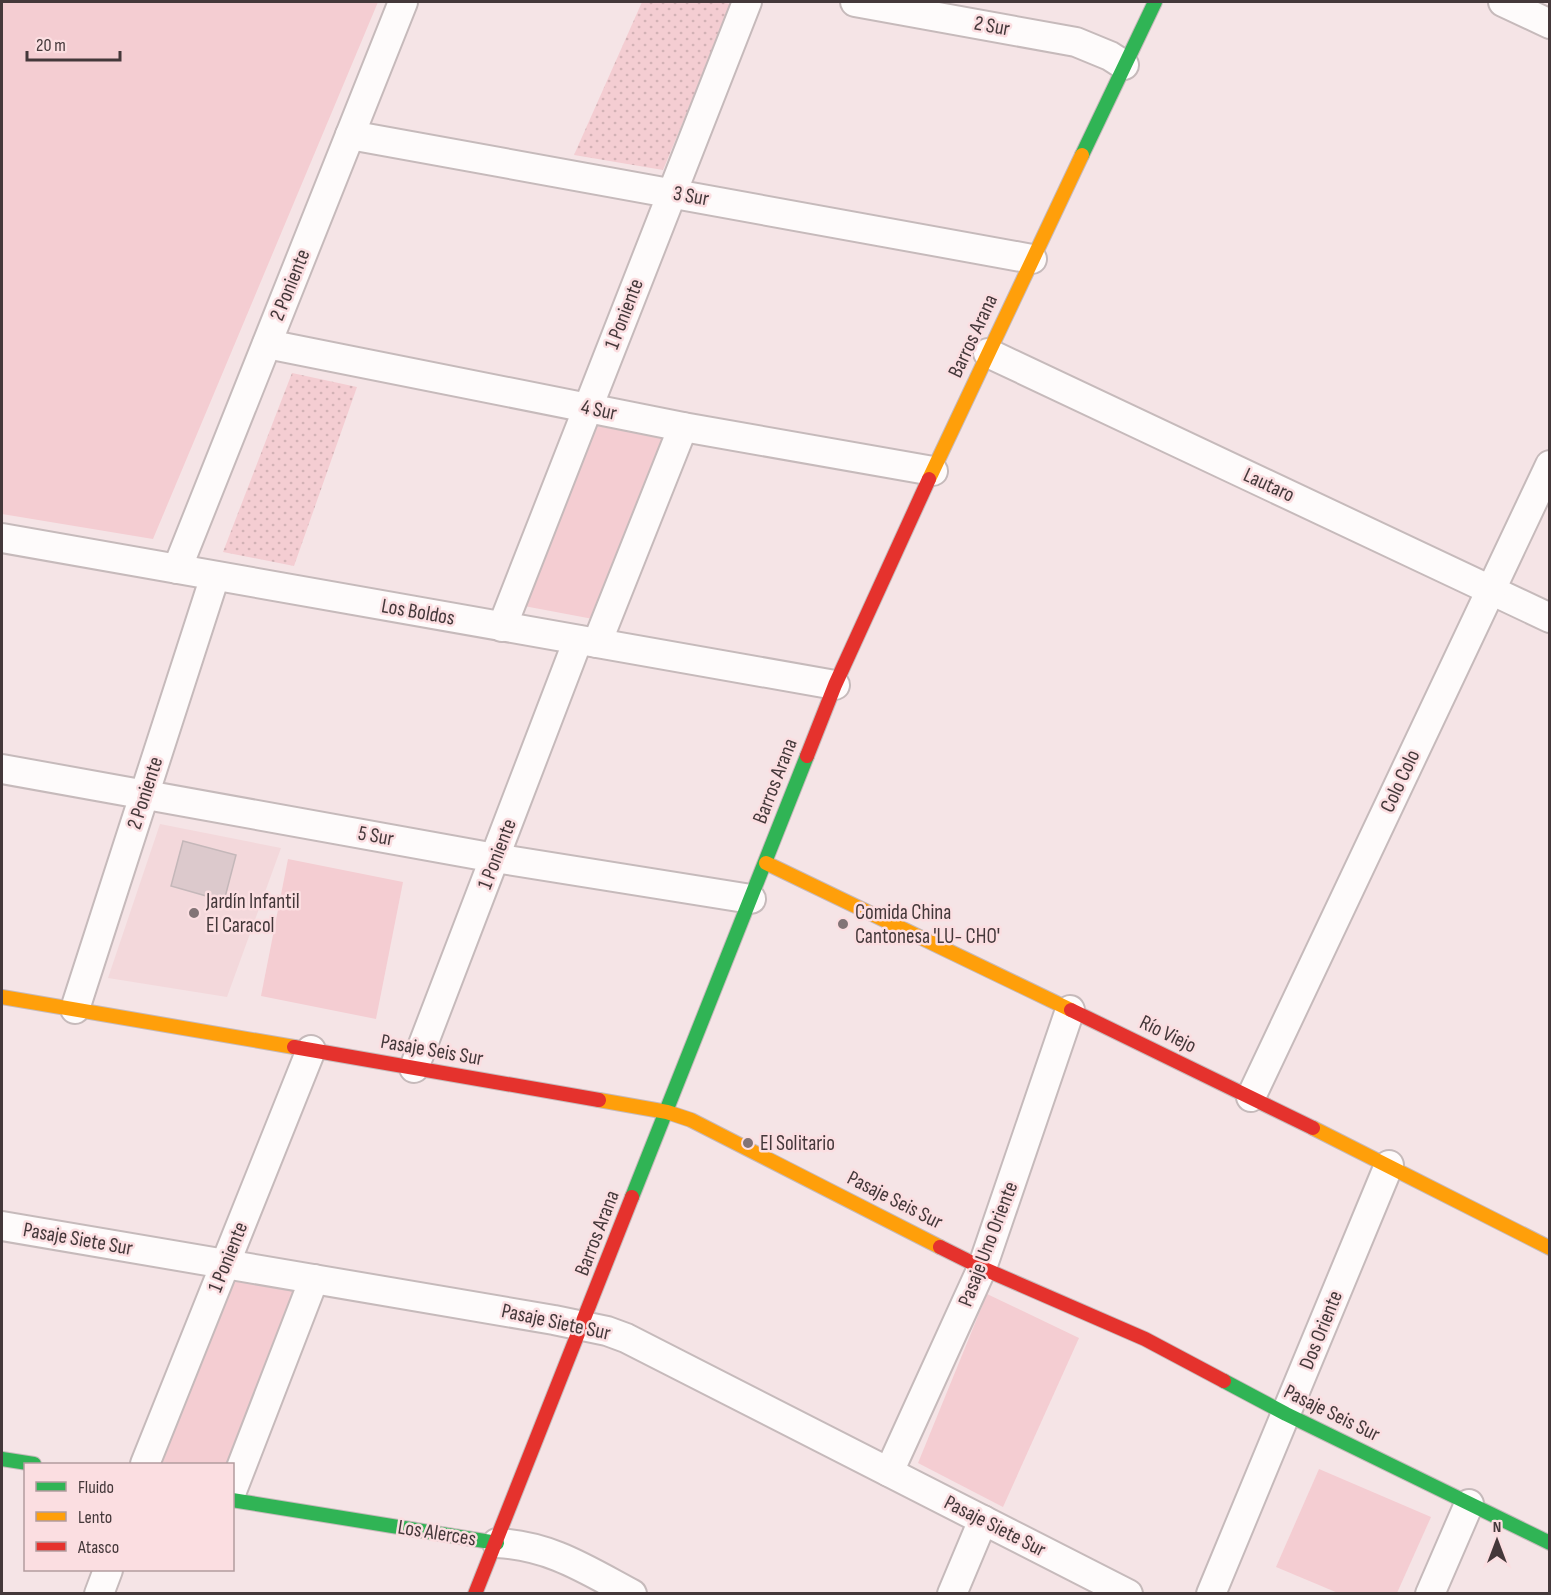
<svg xmlns="http://www.w3.org/2000/svg" width="1551" height="1595" viewBox="0 0 1551 1595" font-family="'Sofia Sans Condensed',sans-serif">
  <style>
    .built { fill: #f3d8db }
    .grass { fill: url(#grass-dots) }
    .park { fill: #f4cdd2 }
    .building { fill: #dcc9cc; stroke: #c4b7b9; stroke-width: 1.5 }
    .lines { fill: none; stroke-linecap: round; stroke-linejoin: round }
    .street-casing { stroke: #c6babb; stroke-width: 32 }
    .fast-casing { stroke: #c6babb; stroke-width: 16 }
    .slow-casing { stroke: #c6babb; stroke-width: 16 }
    .jam-casing { stroke: #c6babb; stroke-width: 16 }
    .street { stroke: #fefbfb; stroke-width: 28 }
    .fast { stroke: #30b455; stroke-width: 14 }
    .slow { stroke: #ff9f0a; stroke-width: 14 }
    .jam { stroke: #e5322d; stroke-width: 14 }
    .poi-dot { fill: #827476; stroke: #fbdee1; stroke-width: 2 }
    .labels { text-anchor: middle; dominant-baseline: central; stroke-width: 5; stroke-linejoin: round; paint-order: stroke }
    .street-label { font-size: 21px; fill: #44383a; stroke: #fbdee1 }
    .poi-label { font-size: 21px; fill: #44383a; stroke: #fbdee1; text-anchor: start }
  </style>
  <defs>
    <pattern id="grass-dots" width="8" height="8" patternUnits="userSpaceOnUse" patternTransform="scale(1.5)"><rect width="8" height="8" fill="#f4cdd2"/><path d="M2 2h.1M6 6h.1" fill="none" stroke="#d2b1b5" stroke-width="1.8" stroke-linecap="round"/></pattern>
  </defs>
  <rect width="100%" height="100%" fill="#f5e4e6"/>
  <path class="built" d="M160 824 281 848 227 997 108 978Z"/>
  <g class="grass">
    <path d="M642 2H718L732 4 663 170 574 155Z"/>
    <path d="M292 373 357 387 294 566 223 552Z"/>
  </g>
  <g class="park">
    <path d="M2 2H378L153 539 2 514Z"/>
    <path d="M597 426 669 439 593 619 524 606Z"/>
    <path d="M288 859 403 882 376 1019 261 996Z"/>
    <path d="M227 1279 299 1290 232 1464H176L156 1461Z"/>
    <path d="M987 1294 1079 1338 1003 1507 918 1463Z"/>
    <path d="M1319 1469 1431 1517 1397 1593H1338L1276 1567Z"/>
  </g>
  <path class="building" d="M183 841 236 855 224 901 171 886Z"/>
  <g class="lines">
    <g class="street-casing">
      <g id="street">
        <path d="M855 2 1076 42 1110 56 1124 65"/>
        <path d="M1503 2 1550 24"/>
        <path d="M350 135 1032 259"/>
        <path d="M267 344 683 427 933 471"/>
        <path d="M988 353 1550 618"/>
        <path d="M2 538 835 685"/>
        <path d="M177 569 403 2"/>
        <path d="M502 627 747 2"/>
        <path d="M597 643 683 427"/>
        <path d="M2 769 495 858 751 899"/>
        <path d="M75 1009 215 576"/>
        <path d="M414 1068 578 640"/>
        <path d="M1251 1097 1550 465"/>
        <path d="M2 1226 554 1320 607 1331 626 1338 1128 1594"/>
        <path d="M145 1464 311 1050"/>
        <path d="M889 1472 982 1268 1070 1010"/>
        <path d="M232 1491 314 1279"/>
        <path d="M497 1543C551 1546 585 1569 632 1594"/>
        <path d="M99 1594 108 1570"/>
        <path d="M952 1594 983 1520"/>
        <path d="M1211 1594 1389 1165"/>
        <path d="M1430 1594 1469 1504"/>
      </g>
    </g>
    <g class="fast-casing">
      <g id="fast">
        <path d="M1082 155 1155 2"/>
        <path d="M632 1197 807 756"/>
        <path d="M1224 1381 1286 1414 1550 1543"/>
        <path d="M2 1459 34 1464"/>
        <path d="M232 1500 497 1543"/>
      </g>
    </g>
    <g class="slow-casing">
      <g id="slow">
        <path d="M929 479 1082 155"/>
        <path d="M766 863 1071 1010"/>
        <path d="M2 997 294 1047"/>
        <path d="M599 1100 667 1112 691 1120 940 1247"/>
        <path d="M1313 1128 1550 1248"/>
      </g>
    </g>
    <g class="jam-casing">
      <g id="jam">
        <path d="M807 756 835 685 929 479"/>
        <path d="M1071 1010 1313 1128"/>
        <path d="M294 1047 599 1100"/>
        <path d="M940 1247 982 1268 1145 1339 1224 1381"/>
        <path d="M475 1594 632 1197"/>
      </g>
    </g>
    <use href="#street" class="street"/>
    <use href="#fast" class="fast"/>
    <use href="#slow" class="slow"/>
    <use href="#jam" class="jam"/>
  </g>
  <g class="poi-dot">
    <circle cx="194" cy="913" r="6"/>
    <circle cx="843" cy="924" r="6"/>
    <circle cx="748" cy="1143" r="6"/>
  </g>
  <g class="labels">
    <g class="street-label">
      <text transform="translate(992 26) rotate(10)">2 Sur</text>
      <text transform="translate(691 196) rotate(10)">3 Sur</text>
      <text transform="translate(290 285) rotate(-68)">2 Poniente</text>
      <text transform="translate(624 314) rotate(-69)">1 Poniente</text>
      <text transform="translate(973 336) rotate(-65)">Barros Arana</text>
      <text transform="translate(599 410) rotate(12)">4 Sur</text>
      <text transform="translate(1269 485) rotate(25)">Lautaro</text>
      <text transform="translate(418 612) rotate(10)">Los Boldos</text>
      <text transform="translate(775 781) rotate(-69)">Barros Arana</text>
      <text transform="translate(1400 781) rotate(-65)">Colo Colo</text>
      <text transform="translate(145 793) rotate(-72)">2 Poniente</text>
      <text transform="translate(376 836) rotate(10)">5 Sur</text>
      <text transform="translate(497 854) rotate(-69)">1 Poniente</text>
      <text transform="translate(1168 1034) rotate(26)">Río Viejo</text>
      <text transform="translate(432 1050) rotate(10)">Pasaje Seis Sur</text>
      <text transform="translate(895 1200) rotate(27)">Pasaje Seis Sur</text>
      <text transform="translate(597 1233) rotate(-69)">Barros Arana</text>
      <text transform="translate(78 1239) rotate(10)">Pasaje Siete Sur</text>
      <text transform="translate(988 1244) rotate(-69)">Pasaje Uno Oriente</text>
      <text transform="translate(228 1257) rotate(-68)">1 Poniente</text>
      <text transform="translate(556 1322) rotate(12)">Pasaje Siete Sur</text>
      <text transform="translate(1321 1330) rotate(-68)">Dos Oriente</text>
      <text transform="translate(1332 1413) rotate(26)">Pasaje Seis Sur</text>
      <text transform="translate(995 1526) rotate(27)">Pasaje Siete Sur</text>
      <text transform="translate(437 1533) rotate(9)">Los Alerces</text>
    </g>
    <g class="poi-label">
      <text x="206" y="901">Jardín Infantil<tspan x="206" dy="24">El Caracol</tspan></text>
      <text x="855" y="912">Comida China<tspan x="855" dy="24">Cantonesa 'LU- CHO'</tspan></text>
      <text x="760" y="1143">El Solitario</text>
    </g>
  </g>
  <rect width="1551" height="1595" fill="none" stroke="#44383a" stroke-width="6"/>
  <rect x="24" y="1463" width="210" height="108" fill="#fbdee1" stroke="#b29c9e" stroke-width="1.5"/>
  <rect x="36" y="1482" width="30" height="9" fill="#30b455" stroke="#b29c9e" stroke-width="1.5"/>
  <text x="78" y="1493" font-size="18" fill="#44383a">Fluido</text>
  <rect x="36" y="1512" width="30" height="9" fill="#ff9f0a" stroke="#b29c9e" stroke-width="1.5"/>
  <text x="78" y="1523" font-size="18" fill="#44383a">Lento</text>
  <rect x="36" y="1542" width="30" height="9" fill="#e5322d" stroke="#b29c9e" stroke-width="1.5"/>
  <text x="78" y="1553" font-size="18" fill="#44383a">Atasco</text>
  <g transform="translate(1497 1541)" stroke="#fbdee1" stroke-width="4.5" paint-order="stroke">
  <path d="M0-4.5L10 22L0 15L-10 22Z" fill="#44383a"/>
  <text y="-9" font-size="16" font-weight="bold" text-anchor="middle" fill="#44383a">N</text>
  </g>
  <path d="M27 51v9h93v-9" fill="none" stroke="#44383a" stroke-width="3"/>
  <text x="36" y="51" font-size="18" fill="#44383a" stroke="#fbdee1" stroke-width="4.5" paint-order="stroke">20 m</text>
</svg>
